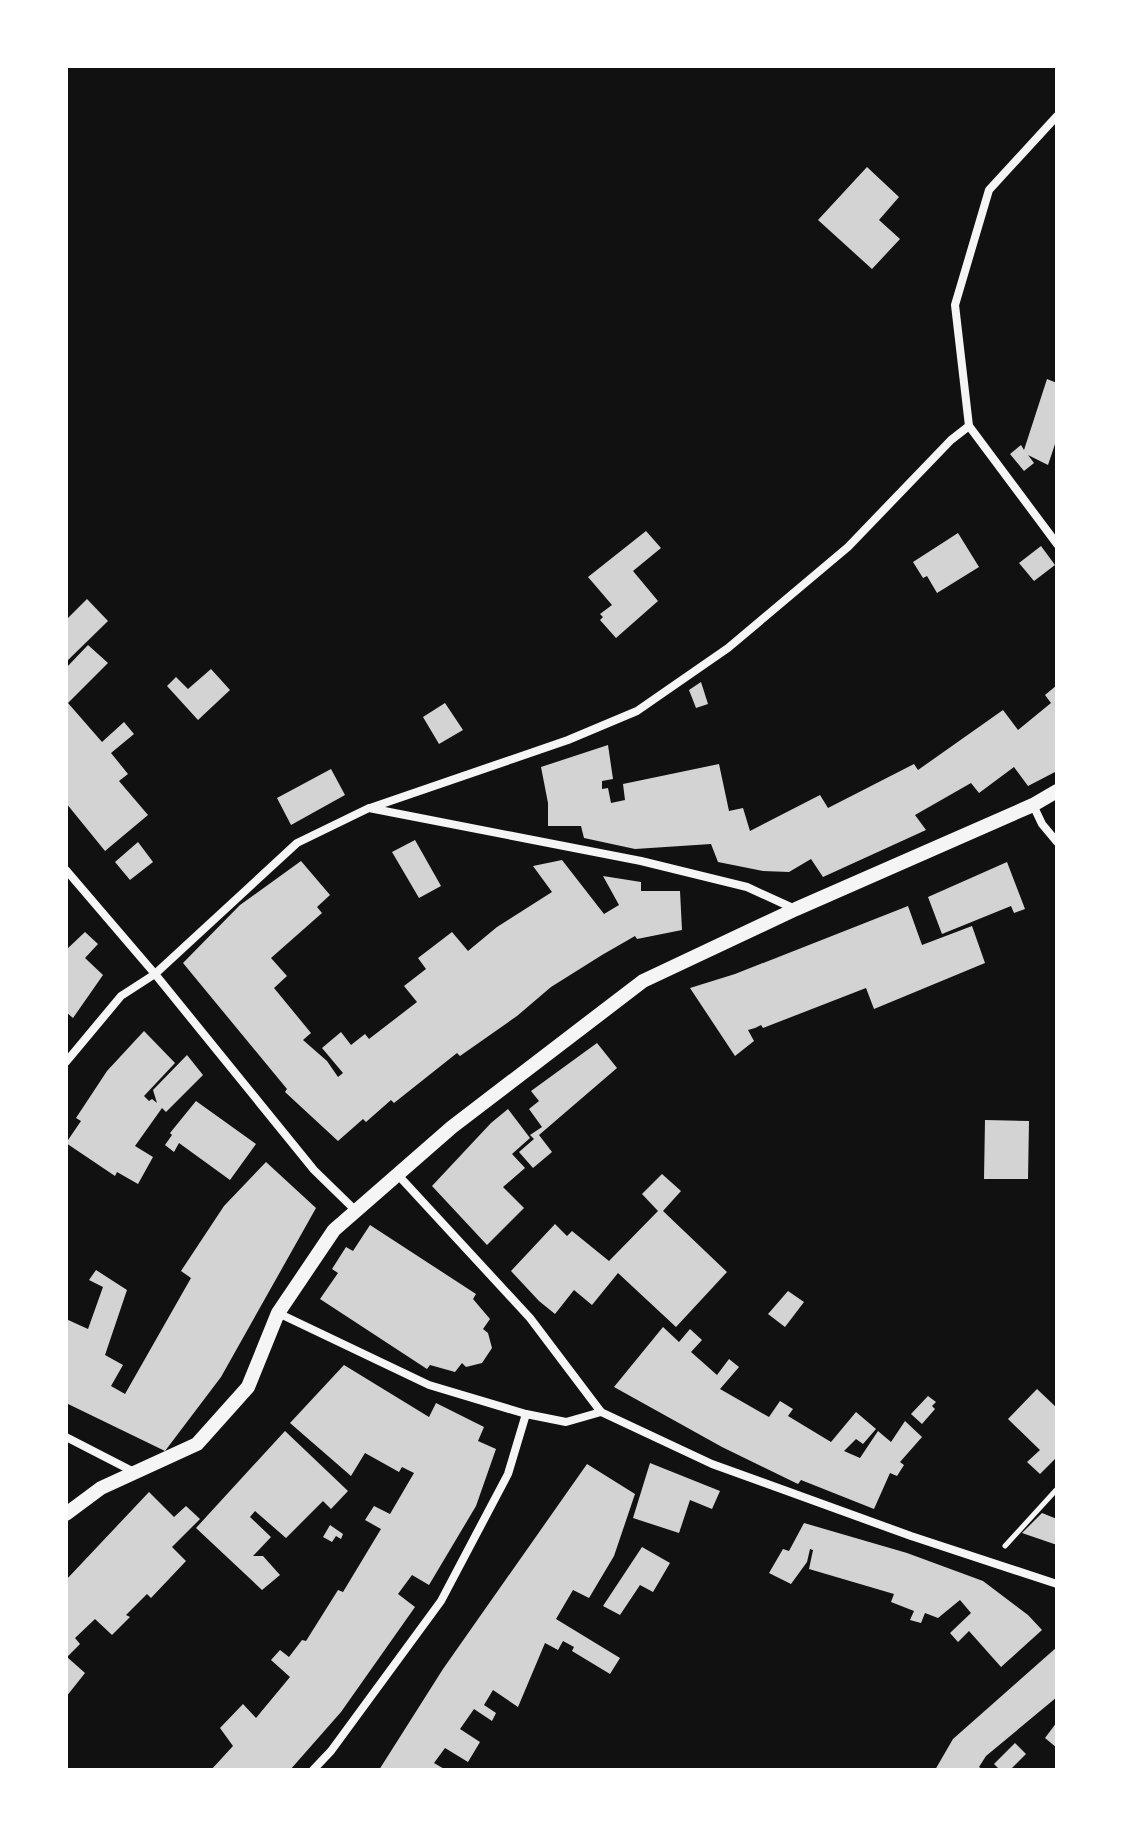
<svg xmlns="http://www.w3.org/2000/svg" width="1123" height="1836" viewBox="0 0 1123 1836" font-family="'Fira Sans',sans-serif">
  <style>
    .building { fill: #d3d3d3 }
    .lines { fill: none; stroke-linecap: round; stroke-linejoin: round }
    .path { stroke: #f5f5f5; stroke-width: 5 }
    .minor { stroke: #f5f5f5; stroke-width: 8 }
    .tertiary { stroke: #f5f5f5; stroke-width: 14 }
  </style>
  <rect width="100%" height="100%" fill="#111"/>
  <g class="building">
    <path d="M867 167 899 197 879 220 900 239 872 269 818 220Z"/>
    <path d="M1047 379 1057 383V438L1048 465 1028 455 1034 463 1024 471 1010 454 1021 445 1024 450Z"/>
    <path d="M646 531 661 548 633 571 658 601 616 638 600 620 603 617 600 614 612 605 588 577Z"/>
    <path d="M958 533 979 567 937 593 927 576 923 578 913 562Z"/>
    <path d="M1041 546 1055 565 1034 581 1019 563Z"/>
    <path d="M87 599 108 621 66 662V620Z"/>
    <path d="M88 645 108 663 68 703 102 742 124 722 134 734 111 753 128 774 119 781 148 815 105 851 66 803V668Z"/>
    <path d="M211 669 230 690 198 720 167 686 176 677 188 689Z"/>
    <path d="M701 682 708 704 696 708 689 690Z"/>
    <path d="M1057 685V771L1028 786 1014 767 979 793 971 783 915 815 926 830 823 877 811 859 789 872 763 871 718 862 711 844 635 849 584 838 581 826H548V803L541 767 608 745 613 779 602 781V789L608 788 611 803 625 800 623 784 719 764 729 811 743 808 750 831 820 795 828 808 914 764 918 770 1003 710 1018 730 1051 703 1045 695Z"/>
    <path d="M445 703 463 730 439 744 423 717Z"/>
    <path d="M331 769 345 795 291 825 277 798Z"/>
    <path d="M415 840 441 886 419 898 392 852Z"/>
    <path d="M138 842 153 862 130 880 115 862Z"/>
    <path d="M562 860 604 914 619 905 603 876 641 882V891H680L682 930 637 939 635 936 602 955 551 987 517 1016 460 1056 457 1053 394 1103 391 1100 366 1122 363 1119 338 1141 285 1092 287 1089 183 963 240 905 301 861 330 895 317 907 322 913 271 958 287 976 274 988 311 1033 303 1040 327 1061 338 1077 343 1073 322 1048 341 1032 351 1045 365 1034 369 1039 417 1002 404 986 426 969 418 958 452 932 468 951 497 927 552 892 533 866Z"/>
    <path d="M1007 862 1025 909 1014 913 1011 906 942 934 928 897Z"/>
    <path d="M908 906 922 945 972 926 985 963 874 1009 866 988 763 1028 761 1025 755 1028 748 1030 754 1041 735 1056 690 988 735 974Z"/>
    <path d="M85 932 98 944 85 958 103 975 73 1018 66 1012V950Z"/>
    <path d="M144 1031 175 1063 144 1096 149 1101 152 1099 157 1103 153 1090 187 1055 203 1075 166 1112 162 1108 135 1146 153 1157 138 1184 117 1172 115 1176 66 1143 81 1121 76 1118 107 1071Z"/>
    <path d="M597 1043 617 1068 539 1135 552 1152 533 1168 519 1152 534 1139 530 1135 542 1127 529 1109 539 1101 531 1091Z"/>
    <path d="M196 1101 256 1144 230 1180 179 1143 174 1152 165 1145 172 1135 170 1133Z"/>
    <path d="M508 1109 530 1138 512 1154 525 1168 503 1187 524 1208 487 1245 432 1186 491 1123Z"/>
    <path d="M985 1120 1029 1121 1028 1179H984Z"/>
    <path d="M266 1162 316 1208 221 1377 165 1451 66 1403V1319L88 1329 103 1287 89 1280 96 1270 127 1290 105 1355 123 1365 111 1386 125 1394 191 1278 181 1271 224 1206Z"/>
    <path d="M662 1174 681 1191 663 1211 727 1272 676 1327 618 1273 592 1305 574 1290 555 1314 539 1301 511 1271 555 1224 567 1236 572 1231 609 1261 658 1211 642 1194Z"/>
    <path d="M370 1225 476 1294 473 1299 490 1319 483 1329 488 1333 492 1348 482 1363 466 1367 462 1363 455 1372 430 1365 427 1369 320 1299 338 1273 332 1269 346 1247 353 1251Z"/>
    <path d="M788 1291 804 1302 785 1327 768 1314Z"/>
    <path d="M663 1327 679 1342 690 1329 702 1340 691 1352 717 1375 729 1359 739 1367 720 1389 769 1417 780 1401 793 1409 788 1416 831 1442 856 1412 876 1429 863 1444 856 1439 844 1451 860 1458 878 1431 891 1442 905 1421 922 1437 900 1462 904 1465 897 1476 890 1473 874 1509 801 1480 798 1484 722 1447 614 1387Z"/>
    <path d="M344 1365 429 1417 436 1403 484 1427 478 1441 496 1449 476 1506 429 1585 412 1575 398 1594 415 1607 341 1712 290 1770H211L233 1746 220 1728 243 1704 256 1718 290 1677 271 1660 280 1650 289 1657 302 1640 306 1641 338 1590 343 1592 381 1529 365 1520 374 1506 390 1514 414 1473 402 1467 399 1472 365 1453 351 1476 290 1423Z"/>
    <path d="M1037 1389 1057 1408V1457L1040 1474 1027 1462 1040 1450 1008 1419Z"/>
    <path d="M928 1396 936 1402 932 1406 935 1409 922 1424 911 1414Z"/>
    <path d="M285 1431 348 1491 331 1509 323 1501 286 1538 255 1511 250 1517 271 1537 253 1556H263L280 1575 262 1590 196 1528Z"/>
    <path d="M650 1463 720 1491 712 1509 690 1500 679 1533 633 1518Z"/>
    <path d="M587 1464 635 1494 614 1556 589 1598 573 1590 556 1619 620 1658 610 1674 572 1651 574 1647 563 1641 558 1650 545 1643 518 1707 493 1690 484 1705 496 1713 492 1721 474 1709 460 1729 480 1742 468 1762 445 1748 434 1763 446 1770H379L443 1669Z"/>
    <path d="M149 1492 174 1517 186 1506 200 1519 172 1547 186 1561 151 1598 147 1594 126 1615 130 1617 112 1635 95 1619 75 1638 80 1644 67 1657 85 1673 66 1697V1580Z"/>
    <path d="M1042 1513 1057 1519V1545L1022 1533Z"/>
    <path d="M804 1523 907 1553 983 1581 1028 1615 1042 1630 1001 1667 969 1631 958 1642 950 1633 971 1613 960 1600 938 1618 925 1613 921 1623 910 1620 914 1611 891 1602 894 1594 809 1569 813 1550 810 1549 807 1562 791 1584 769 1573 783 1549 789 1551Z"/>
    <path d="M330 1525 343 1534 341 1539 336 1536 332 1542 323 1537Z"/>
    <path d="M642 1547 670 1563 653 1592 640 1585 620 1615 603 1606Z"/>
    <path d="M1057 1647V1697L986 1756 979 1767 984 1770H935L953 1739Z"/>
    <path d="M1057 1722V1748L1045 1738Z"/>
    <path d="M1015 1743 1026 1754 1010 1770H1000L994 1764Z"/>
  </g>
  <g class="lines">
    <path class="path" d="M1005 1546 1057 1489"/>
    <g class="minor">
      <path d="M1057 116 989 190 955 305 969 426 1057 544"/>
      <path d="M1033 805 1042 824 1057 842"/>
      <path d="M370 808 568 740 637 711 728 648 848 547 951 440 969 426"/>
      <path d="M66 870 155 974 314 1170 355 1210"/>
      <path d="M66 1062 121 996 155 974 297 843 369 808 641 861 747 887 795 909"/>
      <path d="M398 1175 530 1318 601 1412 712 1464 911 1536 1057 1584"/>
      <path d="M278 1313 429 1385 526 1414 566 1422 601 1412"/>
      <path d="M66 1437 136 1473"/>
      <path d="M313 1770 331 1751 441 1601 508 1474 526 1414"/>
    </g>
    <path class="tertiary" d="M66 1514 101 1488 197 1444 248 1387 278 1313 334 1230 452 1127 643 981 796 909 1033 805 1057 791"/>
  </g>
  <rect width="1123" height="1836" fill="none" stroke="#ffffff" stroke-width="136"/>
</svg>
